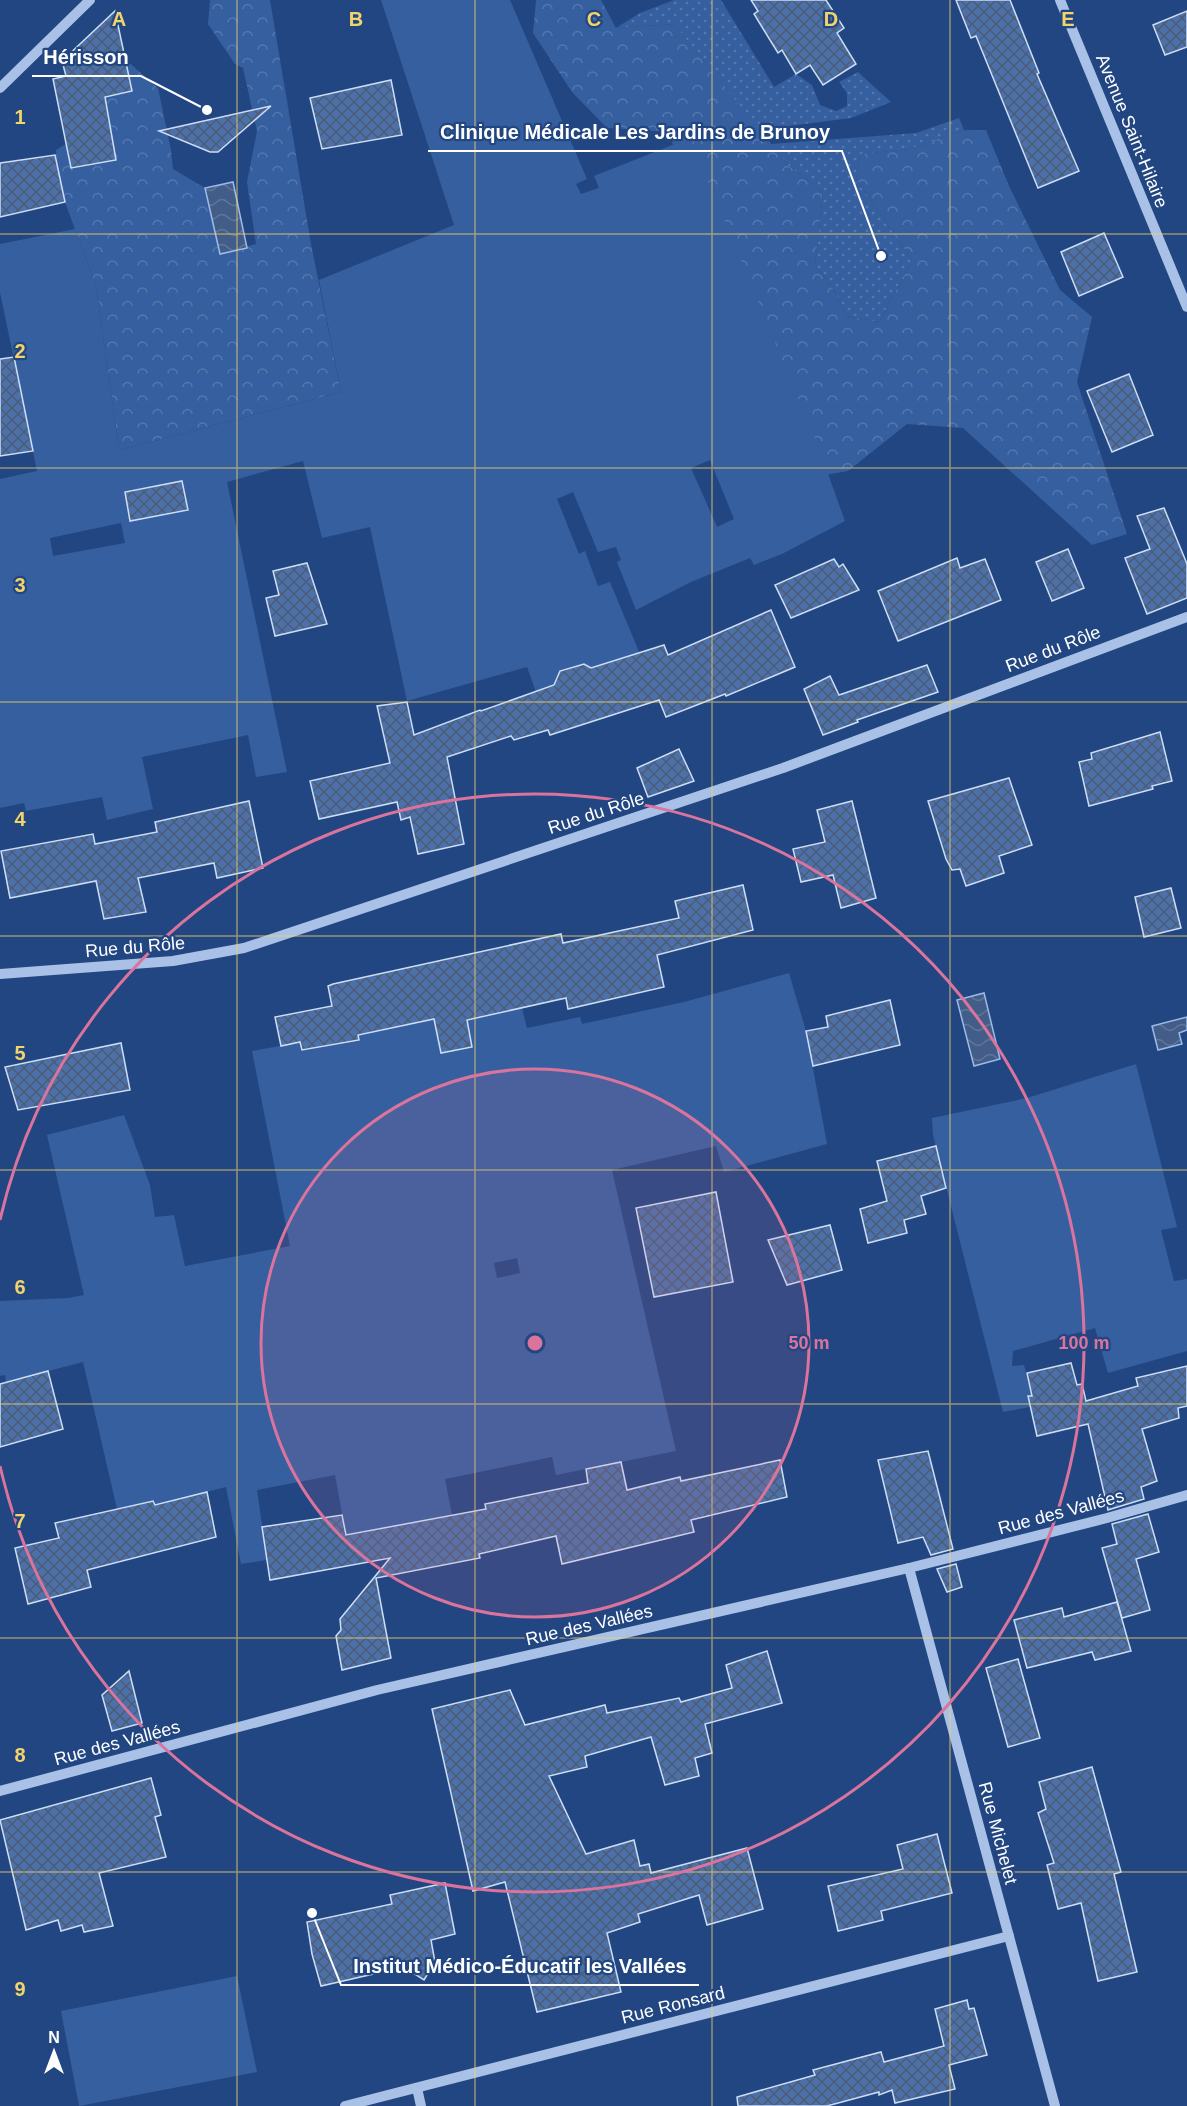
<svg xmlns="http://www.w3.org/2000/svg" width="1187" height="2106" viewBox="0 0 1187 2106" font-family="Helvetica,sans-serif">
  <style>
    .grass { fill: url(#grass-dots) }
    .forest { fill: url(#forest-crowns) }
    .garden { fill: #365f9f; fill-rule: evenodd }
    .water { fill: url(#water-waves); stroke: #9dbbe8; stroke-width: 1.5 }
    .building { fill: url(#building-cross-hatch); stroke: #ccddf6; stroke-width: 1.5 }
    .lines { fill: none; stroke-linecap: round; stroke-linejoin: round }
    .minor { stroke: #a9c1e7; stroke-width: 10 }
    .grid { fill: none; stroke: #f3d46b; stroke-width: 1.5; stroke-opacity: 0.55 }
    .ring { fill: none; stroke: #da749d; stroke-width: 3 }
    .labels { text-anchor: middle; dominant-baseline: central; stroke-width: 4.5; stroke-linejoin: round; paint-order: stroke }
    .street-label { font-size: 18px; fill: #fff; stroke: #224681 }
    .grid-label { font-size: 20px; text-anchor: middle; font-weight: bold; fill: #f3d46b; stroke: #224681; stroke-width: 4.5; stroke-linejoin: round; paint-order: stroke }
    .centre { fill: #da749d; stroke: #224681; stroke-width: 3 }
    .ring-label { font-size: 18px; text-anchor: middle; font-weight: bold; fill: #da749d; stroke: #224681; stroke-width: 4.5; stroke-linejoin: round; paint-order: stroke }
    .leader { fill: none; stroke: #fff; stroke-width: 2 }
    .callout-dot { fill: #fff; stroke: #224681; stroke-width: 2 }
    .callout-label { font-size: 20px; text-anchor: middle; font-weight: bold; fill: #fff; stroke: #224681; stroke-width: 4.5; stroke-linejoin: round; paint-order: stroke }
  </style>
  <defs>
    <pattern id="grass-dots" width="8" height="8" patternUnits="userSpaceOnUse" patternTransform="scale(1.5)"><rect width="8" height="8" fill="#365f9f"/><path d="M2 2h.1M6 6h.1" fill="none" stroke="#5477ad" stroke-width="1.8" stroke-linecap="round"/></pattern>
    <pattern id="forest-crowns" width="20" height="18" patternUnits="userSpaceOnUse" patternTransform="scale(1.5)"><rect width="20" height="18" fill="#365f9f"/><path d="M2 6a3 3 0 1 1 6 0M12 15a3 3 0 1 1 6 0" fill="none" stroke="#5477ad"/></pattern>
    <pattern id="water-waves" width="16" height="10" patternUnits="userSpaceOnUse" patternTransform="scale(1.5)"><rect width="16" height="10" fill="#435d89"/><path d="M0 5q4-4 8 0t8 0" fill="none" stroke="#5f759b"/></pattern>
    <pattern id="building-cross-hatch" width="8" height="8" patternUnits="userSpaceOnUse" patternTransform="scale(1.5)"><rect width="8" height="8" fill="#4b70aa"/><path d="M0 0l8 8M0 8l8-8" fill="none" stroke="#4c5c76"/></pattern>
  </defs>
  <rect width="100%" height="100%" fill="#224681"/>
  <g class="grass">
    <path d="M674 0H721L774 87 796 74 812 85 820 105 836 111 847 106V93L839 82 858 72 891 102 851 118 759 130 674 24 616 28 640 13Z"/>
    <path d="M959 118 964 130 910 149 860 154 856 179 912 260 879 322 847 316 834 290 815 264 823 192 790 167 771 144 916 133Z"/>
  </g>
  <g class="forest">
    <path d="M210 0H270L311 244 341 392 119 450 96 286 65 202 57 166 56 150 66 144 80 140 86 165 116 159 104 97 125 59 158 88 171 150 173 169 205 188 220 254 256 244 247 182 257 131 243 68 235 64 208 24Z"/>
    <path d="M536 0H601L616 28 674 24 790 167 823 192 815 264 834 290 847 316 879 322 912 260 856 179 860 154 910 149 964 130H986L1009 186 1060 290 1092 317 1077 382 1127 534 1092 545 963 428 907 424 848 471 814 477 682 205 671 132 607 128 572 92 533 33Z"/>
  </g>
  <g class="garden">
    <path d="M381 0H510L587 179 576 184 581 194 599 188 594 176 690 138 818 446 845 521 782 554 754 565 750 558 691 582 636 610 617 562 621 560 616 547 598 552 573 492 557 499 579 554 585 551 598 586 610 582 640 654 591 668 584 664 561 671 557 685 536 692 527 667 407 701 370 527 322 538 303 461 227 482 287 772 256 777 248 735 142 757 153 809 107 820 102 797 26 811 24 803 0 808V479L37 471 0 292V244L75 229 96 286 119 450 341 392 319 280 454 225ZM710 460 734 519 717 527 691 468ZM121 523 125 543 53 556 50 538Z"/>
    <path d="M789 973 806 1031 827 1144 724 1172 716 1146 612 1170 676 1451 556 1475 552 1457 445 1479 452 1515 373 1530 351 1562 335 1475 257 1490 267 1560 241 1564 226 1487 155 1505 153 1501 117 1509 83 1362 6 1382 5 1375 0 1376V1301L68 1298 84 1295 47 1135 124 1115 150 1185 155 1217 174 1215 185 1266 290 1246 252 1051 300 1042 303 1050 358 1040V1035L434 1019 442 1053 472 1047 465 1012 522 1008 527 1028 580 1017 582 1024 684 1002ZM517 1258 520 1273 497 1278 494 1263Z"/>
    <path d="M1136 1064 1177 1227 1161 1230 1174 1281 1187 1279V1351L1108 1373 1095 1328 1013 1351 1012 1366 1024 1365 1032 1396 1028 1397 1030 1407 1003 1412 933 1135 932 1118 1027 1098Z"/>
    <path d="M237 1976 257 2072 79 2106 61 2011Z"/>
  </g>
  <g class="water">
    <path d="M233 182 247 248 220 254 205 188Z"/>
    <path d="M984 993 1000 1059 974 1066 957 1000Z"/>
    <path d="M1187 1017V1030L1179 1033 1182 1044 1158 1050 1152 1026Z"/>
  </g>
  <g class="building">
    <path d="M751 0H826L844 28 837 33 856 64 823 85 810 65 796 74 782 50 778 53 754 14 758 11Z"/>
    <path d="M956 0H1010L1039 73 1037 74 1079 171 1038 188 976 36 971 38Z"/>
    <path d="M115 11 132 91 105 97 116 160 71 168 53 79 66 76 62 61Z"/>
    <path d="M1187 11V47L1165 55 1153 25Z"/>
    <path d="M391 80 402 135 322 149 310 98Z"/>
    <path d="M271 106 218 152H210L159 131Z"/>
    <path d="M55 155 65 202 0 217V163Z"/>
    <path d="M1104 233 1123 277 1079 296 1061 252Z"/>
    <path d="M14 357 33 451 0 456V359Z"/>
    <path d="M1129 374 1153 435 1112 452 1087 391Z"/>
    <path d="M182 481 188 510 130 521 125 492Z"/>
    <path d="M1164 508 1187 564V598L1147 614 1125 558 1150 549 1137 516Z"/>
    <path d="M1068 549 1084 588 1052 601 1036 562Z"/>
    <path d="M957 558 960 568 985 559 1001 600 898 641 878 591Z"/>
    <path d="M834 559 839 567 843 564 859 590 791 618 775 585Z"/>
    <path d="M307 563 327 624 275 636 266 598 279 595 273 571Z"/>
    <path d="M771 610 795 667 726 696 725 694 666 717 659 700 550 735 548 730 514 740 511 736 447 757 464 844 418 854 410 817 401 820 397 802 319 819 310 781 390 763 377 706 407 702 414 735 480 710 481 711 554 685 560 671 584 664 591 668 664 645 668 655Z"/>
    <path d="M927 665 938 692 857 720 858 722 823 735 804 689 830 676 839 695Z"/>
    <path d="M1160 732 1172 781 1152 786 1153 789 1089 806 1079 762 1092 759 1091 753Z"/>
    <path d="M679 749 694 781 648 797 637 768Z"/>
    <path d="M1009 778 1032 845 999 856 1004 873 966 886 960 869 952 870 946 859 928 801Z"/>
    <path d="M249 801 263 868 217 878 214 863 138 878 146 912 104 919 96 881 10 898 1 851 93 834 95 844 157 832 155 822Z"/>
    <path d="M852 801 876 898 841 908 833 875 801 882 793 849 825 842 817 810Z"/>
    <path d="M743 885 753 930 657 955 664 987 568 1009 566 998 467 1020 472 1047 441 1053 434 1019 358 1035 359 1040 302 1050 300 1042 281 1046 275 1017 332 1006 328 986 333 984 561 934 563 943 679 918 675 901Z"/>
    <path d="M1171 888 1181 928 1144 937 1135 897Z"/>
    <path d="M890 1000 900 1045 813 1066 806 1031 828 1027 826 1016Z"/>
    <path d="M121 1043 130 1090 18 1110 5 1067Z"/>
    <path d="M936 1146 946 1188 921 1196 926 1214 904 1220 907 1233 868 1243 860 1209 887 1201 877 1161Z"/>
    <path d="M716 1192 733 1282 654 1297 636 1208Z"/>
    <path d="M830 1225 842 1270 787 1285 768 1240Z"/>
    <path d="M1071 1363 1077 1385 1082 1384 1086 1401 1138 1386 1136 1378 1187 1366V1406L1178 1408 1179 1418 1142 1429 1157 1481 1141 1487 1144 1499 1108 1510 1088 1424 1037 1436 1028 1396H1032L1027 1373Z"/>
    <path d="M48 1371 63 1429 0 1447V1384Z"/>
    <path d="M928 1451 953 1549 931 1555 923 1537 898 1543 878 1460Z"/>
    <path d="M780 1460 787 1497 691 1520 694 1532 562 1564 556 1536 479 1554 480 1558 376 1578 391 1658 342 1670 336 1636 341 1630 340 1619 390 1558 270 1580 262 1527 342 1515 346 1535 486 1509 485 1504 588 1483 586 1469 621 1462 627 1490 680 1477 681 1481Z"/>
    <path d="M207 1492 216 1537 87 1570 91 1587 28 1604 15 1548 59 1538 55 1523 153 1501 155 1505Z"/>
    <path d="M1148 1514 1159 1552 1136 1559 1150 1610 1122 1618 1102 1548 1117 1544 1112 1524Z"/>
    <path d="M956 1564 962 1587 947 1592 937 1569Z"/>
    <path d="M1117 1602 1131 1651 1095 1660 1092 1652 1027 1668 1014 1620 1062 1608 1064 1617Z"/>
    <path d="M767 1651 782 1703 705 1724 712 1753 695 1758 699 1776 665 1785 651 1737 585 1756 587 1767 549 1776 586 1854 634 1840 640 1866 649 1864 651 1873 747 1848 763 1909 707 1925 699 1895 638 1914 640 1922 607 1933 621 1992 537 2012 505 1882 473 1891 432 1709 510 1690 525 1725 605 1705 607 1713 679 1698 681 1702 732 1688 726 1665Z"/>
    <path d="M1018 1659 1040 1738 1008 1747 986 1668Z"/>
    <path d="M129 1671 142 1723 112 1731 102 1695Z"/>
    <path d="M1092 1767 1121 1872 1114 1874 1137 1972 1098 1981 1081 1903 1058 1909 1047 1865 1054 1863 1038 1813 1046 1809 1039 1782Z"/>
    <path d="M151 1778 161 1815 155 1817 166 1857 99 1873 113 1926 84 1932 82 1925 61 1931 58 1920 26 1930 0 1820Z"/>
    <path d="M937 1834 952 1893 881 1911 883 1920 838 1931 828 1886 903 1869 897 1845Z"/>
    <path d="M445 1883 455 1934 431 1940 435 1962 424 1980 404 1967 321 1986 312 1954 307 1922 392 1904 390 1895Z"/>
    <path d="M967 2000 969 2009 974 2008 987 2055 949 2065 955 2089 895 2103 892 2090 879 2095V2092L827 2106H738L737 2097 815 2075 813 2070 881 2052 884 2062 944 2046 935 2009Z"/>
  </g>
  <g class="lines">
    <g class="minor">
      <path d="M1060 0 1187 307"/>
      <path d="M0 88 90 0"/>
      <path d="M0 974 173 961 244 948 783 768 1187 617"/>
      <path d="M909 1568 1055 2106"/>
      <path d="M0 1791 377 1690 909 1568 1107 1518 1187 1495"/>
      <path d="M417 2088 421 2106"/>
      <path d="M345 2106 1009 1936"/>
    </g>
  </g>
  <path class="grid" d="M237 0V2106M475 0V2106M712 0V2106M950 0V2106M0 234H1187M0 468H1187M0 702H1187M0 936H1187M0 1170H1187M0 1404H1187M0 1638H1187M0 1872H1187"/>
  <circle cx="535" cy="1343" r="274" fill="#da749d" fill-opacity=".12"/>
  <g class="ring">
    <circle cx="535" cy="1343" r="274"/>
    <path d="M0 1220A549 549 0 1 1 0 1466"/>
  </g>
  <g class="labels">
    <g class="street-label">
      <text transform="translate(1132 131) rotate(68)">Avenue Saint-Hilaire</text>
      <text transform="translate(1053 649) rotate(-21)">Rue du Rôle</text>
      <text transform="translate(596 813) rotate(-18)">Rue du Rôle</text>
      <text transform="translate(135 947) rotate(-5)">Rue du Rôle</text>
      <text transform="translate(1061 1512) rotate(-15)">Rue des Vallées</text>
      <text transform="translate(589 1625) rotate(-13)">Rue des Vallées</text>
      <text transform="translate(117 1743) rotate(-15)">Rue des Vallées</text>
      <text transform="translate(998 1833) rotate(75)">Rue Michelet</text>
      <text transform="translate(673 2005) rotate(-14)">Rue Ronsard</text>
    </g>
  </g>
  <g class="grid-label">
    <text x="119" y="26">A</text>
    <text x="356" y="26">B</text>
    <text x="594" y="26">C</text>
    <text x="831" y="26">D</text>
    <text x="1068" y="26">E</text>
    <text x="20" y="124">1</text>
    <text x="20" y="358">2</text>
    <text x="20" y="592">3</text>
    <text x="20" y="826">4</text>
    <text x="20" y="1060">5</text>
    <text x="20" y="1294">6</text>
    <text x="20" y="1528">7</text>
    <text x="20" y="1762">8</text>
    <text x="20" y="1996">9</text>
  </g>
  <circle cx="535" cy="1343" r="9" class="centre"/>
  <g class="ring-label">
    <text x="809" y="1349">50 m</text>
    <text x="1084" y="1349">100 m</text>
  </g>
  <path class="leader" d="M207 110L141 76H32M881 256L842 151H428M312 1913L341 1985H699"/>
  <g class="callout-dot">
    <circle cx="207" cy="110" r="6"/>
    <circle cx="881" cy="256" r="6"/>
    <circle cx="312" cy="1913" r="6"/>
  </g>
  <g class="callout-label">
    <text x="86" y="64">Hérisson</text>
    <text x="635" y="139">Clinique Médicale Les Jardins de Brunoy</text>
    <text x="520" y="1973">Institut Médico-Éducatif les Vallées</text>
  </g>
  <g transform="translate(54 2052)" stroke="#224681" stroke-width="4.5" paint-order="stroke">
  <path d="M0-4.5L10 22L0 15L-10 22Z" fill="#ffffff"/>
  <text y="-9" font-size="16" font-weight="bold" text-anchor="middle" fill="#ffffff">N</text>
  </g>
</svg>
